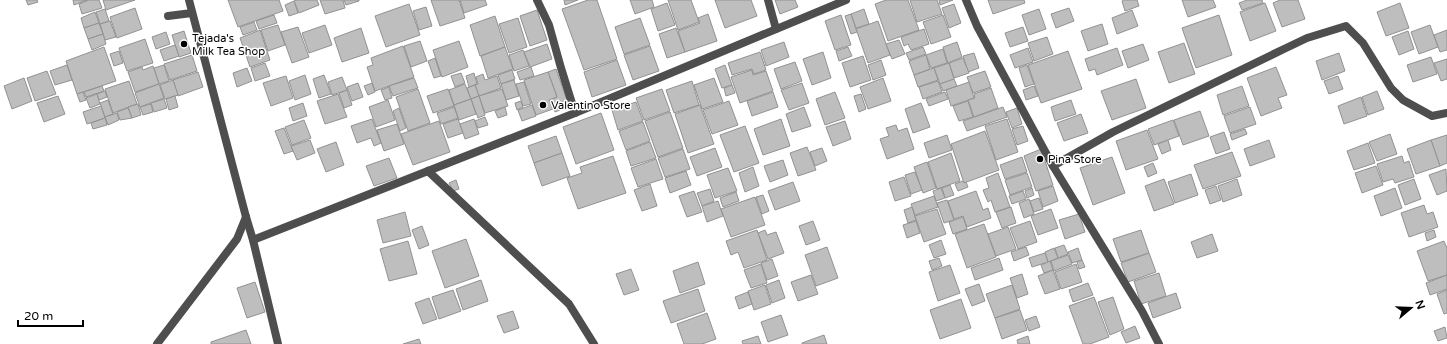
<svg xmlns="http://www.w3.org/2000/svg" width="1447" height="344" viewBox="0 0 1447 344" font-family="'Varela Round',sans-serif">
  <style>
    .building { fill: #bebebe; stroke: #929292 }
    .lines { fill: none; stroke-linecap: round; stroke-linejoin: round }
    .lane { stroke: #4e4e4e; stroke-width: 8 }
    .street { stroke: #4e4e4e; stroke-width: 8 }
    .poi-dot { fill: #000; stroke: #fff; stroke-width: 1.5 }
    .labels { text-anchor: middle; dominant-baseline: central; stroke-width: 3; stroke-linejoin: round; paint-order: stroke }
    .poi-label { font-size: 11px; fill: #000; stroke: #fff; text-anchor: start }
  </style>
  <rect width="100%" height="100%" fill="#fff"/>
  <g class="building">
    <path d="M26 0H37L38 2 28 5Z"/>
    <path d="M73 0H87L74 5Z"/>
    <path d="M89 0H99L102 8 82 14 79 4Z"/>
    <path d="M103 0H135L106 10Z"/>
    <path d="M228 0H279L283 11 238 27Z"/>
    <path d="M297 0H317L319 5 299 13 294 1Z"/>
    <path d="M320 0H343L345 8 325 14Z"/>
    <path d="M344 0H359V1L346 5Z"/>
    <path d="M431 0H459L465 18 440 26Z"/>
    <path d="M460 0H485L487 5 464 13Z"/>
    <path d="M564 0H578L565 5Z"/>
    <path d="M588 0H597L617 59 584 70 562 9Z"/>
    <path d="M630 0H652L654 7 635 14Z"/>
    <path d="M668 0H691L699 22 678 30Z"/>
    <path d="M715 0H751L757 16 725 28Z"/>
    <path d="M775 0H795L798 7 780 14Z"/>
    <path d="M886 0H908L919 30 888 41 875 4Z"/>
    <path d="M910 0H937L942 14 917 22Z"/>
    <path d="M939 0H953L940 5Z"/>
    <path d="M988 0H1024L1025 3 993 14Z"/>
    <path d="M1124 0H1137L1139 6 1125 11 1122 1Z"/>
    <path d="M1182 0H1213L1216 7 1188 17Z"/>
    <path d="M1247 0H1262L1263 3 1242 10 1239 3Z"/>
    <path d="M1280 0H1298L1305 19 1282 27 1273 3Z"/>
    <path d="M294 1 298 13 289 16 285 5Z"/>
    <path d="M667 3 675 25 658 31 651 9Z"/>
    <path d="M1265 3 1276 31 1250 41 1240 12Z"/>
    <path d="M1400 3 1409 28 1386 36 1377 12Z"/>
    <path d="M409 4 420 35 386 47 375 16Z"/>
    <path d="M954 4 961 23 949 28 942 8Z"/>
    <path d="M426 7 432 26 419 30 413 11Z"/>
    <path d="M135 8 142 29 117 38 110 17Z"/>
    <path d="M1069 8 1074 21 1056 28 1051 14Z"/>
    <path d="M105 9 109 21 100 24 96 12Z"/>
    <path d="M864 9 869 24 856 28 851 14Z"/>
    <path d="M1039 9 1046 29 1029 35 1022 15Z"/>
    <path d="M537 10 547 40 530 46 520 16Z"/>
    <path d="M1132 10 1138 26 1117 34 1112 18Z"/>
    <path d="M95 12 99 23 84 28 81 18Z"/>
    <path d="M708 14 717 41 685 52 678 31 700 23 698 18Z"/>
    <path d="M851 14 857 32 851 34 845 16Z"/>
    <path d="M274 15 277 23 259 29 256 21Z"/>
    <path d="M841 15 851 45 835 50 825 21Z"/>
    <path d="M943 15 951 37 931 44 923 22Z"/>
    <path d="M1219 15 1232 55 1196 68 1182 28Z"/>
    <path d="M495 16 505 47 480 56 470 25Z"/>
    <path d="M518 18 527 47 509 53 499 24Z"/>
    <path d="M640 18 650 45 624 54 615 27Z"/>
    <path d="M110 21 116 37 105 40 100 24Z"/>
    <path d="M878 21 890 55 868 63 856 29Z"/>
    <path d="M254 22 257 30 243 35 240 27Z"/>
    <path d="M99 23 103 34 88 39 84 28Z"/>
    <path d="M1102 24 1108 44 1088 51 1081 31Z"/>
    <path d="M278 25 285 45 268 51 261 30Z"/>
    <path d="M325 25 332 45 309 53 302 33Z"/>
    <path d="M1430 25 1438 47 1419 54 1411 32Z"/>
    <path d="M298 27 309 57 292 63 281 32Z"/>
    <path d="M1023 27 1028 41 1010 47 1005 33Z"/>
    <path d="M361 28 369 53 342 62 334 38Z"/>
    <path d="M676 28 685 52 667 58 659 34Z"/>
    <path d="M924 29 929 44 911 50 908 44 904 46 901 37Z"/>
    <path d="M260 30 270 60 250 67 240 38Z"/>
    <path d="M1447 30V50L1440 52 1434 35Z"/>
    <path d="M184 31 191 53 179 57 172 35Z"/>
    <path d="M1408 31 1414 49 1399 55 1392 37Z"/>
    <path d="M166 32 170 44 156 49 152 37Z"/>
    <path d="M103 34 106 44 92 50 88 39Z"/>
    <path d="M1047 37 1053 54 1034 61 1028 43Z"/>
    <path d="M145 39 153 63 127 71 119 48Z"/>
    <path d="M899 40 905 54 892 59 886 44Z"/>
    <path d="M420 41 427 61 411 67 404 46Z"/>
    <path d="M459 41 468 67 442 77 433 50Z"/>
    <path d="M784 42 789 57 766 66 761 50Z"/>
    <path d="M957 42 962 57 948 63 943 47Z"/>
    <path d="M1184 43 1195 74 1169 83 1158 52Z"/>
    <path d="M547 44 552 59 530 67 524 52Z"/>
    <path d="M1143 44 1149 60 1128 68 1122 51Z"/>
    <path d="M175 45 179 56 164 61 160 50Z"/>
    <path d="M403 46 414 77 375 91 367 67 373 65 371 58Z"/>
    <path d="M650 46 659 71 633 80 624 55Z"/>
    <path d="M104 47 116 81 77 94 66 61Z"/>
    <path d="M505 47 513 69 488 78 481 56Z"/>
    <path d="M848 47 852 56 839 61 836 51Z"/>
    <path d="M923 47 926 54 909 60 906 53Z"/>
    <path d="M1028 48 1033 62 1015 68 1010 55Z"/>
    <path d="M1117 48 1123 65 1097 75 1095 69 1089 71 1085 59Z"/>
    <path d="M943 49 947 63 931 68 926 55Z"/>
    <path d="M523 50 529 66 514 71 509 55Z"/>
    <path d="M119 51 123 63 114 66 110 54Z"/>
    <path d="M1068 51 1082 89 1041 103 1028 65Z"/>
    <path d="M760 52 766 70 754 74 752 69 732 75 728 63Z"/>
    <path d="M823 52 831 78 812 85 803 59Z"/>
    <path d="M974 53 979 68 968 72 963 56Z"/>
    <path d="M1339 53 1345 71 1322 80 1316 61Z"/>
    <path d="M192 55 197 71 170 80 164 64Z"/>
    <path d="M926 55 930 69 914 75 909 61Z"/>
    <path d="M863 56 871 80 850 87 842 63Z"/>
    <path d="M1431 57 1437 74 1413 82 1407 65Z"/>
    <path d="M435 58 441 76 434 78 428 61Z"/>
    <path d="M963 58 969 73 954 78 949 63Z"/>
    <path d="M1447 59V79L1441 81 1434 63Z"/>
    <path d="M617 60 626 85 592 97 584 72Z"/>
    <path d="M881 60 886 75 873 80 868 65Z"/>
    <path d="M795 62 802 81 781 89 774 69Z"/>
    <path d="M265 63 270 76 255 81 251 68Z"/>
    <path d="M949 63 954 79 940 84 934 68Z"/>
    <path d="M67 65 72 80 55 85 50 71Z"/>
    <path d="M164 65 169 81 159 84 154 68Z"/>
    <path d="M725 65 732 85 722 88 715 69Z"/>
    <path d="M1027 65 1034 84 1025 87 1019 68Z"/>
    <path d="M153 66 159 84 135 92 128 72 142 67 143 70Z"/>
    <path d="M531 67 534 76 520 80 517 72Z"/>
    <path d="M1276 67 1287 95 1278 98 1282 108 1261 116 1247 78Z"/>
    <path d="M247 68 252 81 237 87 233 73Z"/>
    <path d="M934 68 938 80 918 87 914 75Z"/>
    <path d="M556 69 567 100 552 105 550 100 557 97 548 72Z"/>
    <path d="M512 70 515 79 501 84 498 75Z"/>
    <path d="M752 70 753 75 766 71 773 91 740 103 731 77Z"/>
    <path d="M47 71 56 94 35 101 27 78Z"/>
    <path d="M985 71 991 87 973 93 967 77Z"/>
    <path d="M198 72 203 87 178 96 173 80Z"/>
    <path d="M548 72 557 97 549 100 553 109 536 115 524 80Z"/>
    <path d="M461 73 465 83 455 87 451 76Z"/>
    <path d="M474 73 477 84 469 87 466 76Z"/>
    <path d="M483 74 485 80 497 76 501 88 479 96 475 85 478 84 476 77Z"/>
    <path d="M305 75 311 94 295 100 289 81Z"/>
    <path d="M324 75 331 94 319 98 313 79Z"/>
    <path d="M286 76 293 98 271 106 263 83Z"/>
    <path d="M1338 76 1343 89 1329 94 1324 81Z"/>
    <path d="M342 77 347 90 332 95 328 82Z"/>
    <path d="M24 78 32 101 12 109 4 86Z"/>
    <path d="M414 78 418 88 393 96 389 86Z"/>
    <path d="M714 78 723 102 702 109 694 85Z"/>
    <path d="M883 78 891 101 868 109 860 87Z"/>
    <path d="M954 79 957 86 943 91 940 84Z"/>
    <path d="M1136 79 1146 108 1112 120 1101 91Z"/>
    <path d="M173 80 178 95 165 99 160 85Z"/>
    <path d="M514 80 519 96 506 100 501 84Z"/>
    <path d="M129 81 137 104 113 113 105 89Z"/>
    <path d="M692 81 699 105 674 113 666 90Z"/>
    <path d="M938 81 942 92 923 99 919 87Z"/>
    <path d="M524 82 531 104 523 106 516 84Z"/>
    <path d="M969 82 974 98 951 106 946 90Z"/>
    <path d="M358 83 363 97 352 101 347 87Z"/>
    <path d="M372 83 375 92 368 95 364 86Z"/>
    <path d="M802 83 809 103 789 110 781 90Z"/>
    <path d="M159 84 164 98 140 107 135 93Z"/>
    <path d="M465 84 471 99 454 105 449 90Z"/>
    <path d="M475 85 479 96 471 99 467 88Z"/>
    <path d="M732 85 735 93 726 96 724 88Z"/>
    <path d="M102 86 104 91 86 97 84 92Z"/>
    <path d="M1034 86 1038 96 1026 100 1023 90Z"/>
    <path d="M1242 86 1249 106 1223 115 1217 95Z"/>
    <path d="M389 87 392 98 385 100 381 90Z"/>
    <path d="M991 88 998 108 974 117 968 100 975 98 974 94Z"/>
    <path d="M418 89 430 123 408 131 396 97Z"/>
    <path d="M448 89 454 106 433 113 427 96Z"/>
    <path d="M502 89 508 106 485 113 479 96Z"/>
    <path d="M662 89 670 111 644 120 636 98Z"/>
    <path d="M347 90 352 105 344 108 339 93Z"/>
    <path d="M105 91 107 97 99 100 97 94Z"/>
    <path d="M1377 91 1384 109 1368 115 1362 97Z"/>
    <path d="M83 92 86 100 80 102 77 94Z"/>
    <path d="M773 92 778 107 752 116 747 101Z"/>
    <path d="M835 92 845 118 825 125 816 99Z"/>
    <path d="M945 92 948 99 929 106 926 99Z"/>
    <path d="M97 94 100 104 90 108 86 98Z"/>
    <path d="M338 94 347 117 325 124 317 101Z"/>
    <path d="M861 94 866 109 859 112 854 96Z"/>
    <path d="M58 96 65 114 44 122 37 103Z"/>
    <path d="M175 96 178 107 169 110 166 99Z"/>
    <path d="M479 96 485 115 478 118 471 99Z"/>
    <path d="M1361 97 1367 116 1344 124 1338 106Z"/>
    <path d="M164 99 167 108 154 112 151 103Z"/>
    <path d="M471 99 476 114 459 120 454 105Z"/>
    <path d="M108 100 113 114 105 117 100 103Z"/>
    <path d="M388 100 395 120 376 127 369 107Z"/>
    <path d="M1071 100 1076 114 1055 121 1051 107Z"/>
    <path d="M521 101 523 107 517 110 515 103Z"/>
    <path d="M729 101 738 125 712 134 703 110Z"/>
    <path d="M968 101 973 117 959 121 953 106Z"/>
    <path d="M636 102 643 121 618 130 612 110Z"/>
    <path d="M303 103 307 116 293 121 289 108Z"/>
    <path d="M921 103 930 127 913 133 905 109Z"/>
    <path d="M138 104 141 115 132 118 128 107Z"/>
    <path d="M151 104 153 112 143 115 140 107Z"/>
    <path d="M557 104 560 110 555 112 553 106Z"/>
    <path d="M532 105 536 116 522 121 518 110Z"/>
    <path d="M700 105 714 144 688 153 675 114Z"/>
    <path d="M101 106 105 118 87 124 83 112Z"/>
    <path d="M454 107 458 118 441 124 437 113Z"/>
    <path d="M505 107 507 115 498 118 495 111Z"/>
    <path d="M804 107 811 126 792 132 786 114Z"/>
    <path d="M1003 107 1007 117 967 131 963 121Z"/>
    <path d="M1250 107 1256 124 1230 133 1224 116Z"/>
    <path d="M128 108 132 118 120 120 117 112Z"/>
    <path d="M399 108 406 128 400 131 393 111Z"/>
    <path d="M1017 108 1022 124 1012 128 1006 112Z"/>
    <path d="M1200 111 1209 136 1183 145 1174 120Z"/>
    <path d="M670 112 683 148 658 157 645 121Z"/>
    <path d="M117 113 119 120 108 125 105 117Z"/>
    <path d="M601 113 614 150 576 164 563 127Z"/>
    <path d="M1081 114 1088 133 1064 141 1057 123Z"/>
    <path d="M485 117 488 125 478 128 475 121Z"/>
    <path d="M105 118 107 125 93 129 91 123Z"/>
    <path d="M372 119 381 143 374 146 371 138 357 143 351 126Z"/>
    <path d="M458 119 463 133 448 138 443 124Z"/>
    <path d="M474 119 479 134 465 139 460 124Z"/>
    <path d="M781 119 790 146 763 155 754 129Z"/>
    <path d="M1007 119 1018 152 996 160 985 126Z"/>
    <path d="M304 120 311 138 292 145 285 127Z"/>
    <path d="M1173 120 1179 136 1154 145 1148 129Z"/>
    <path d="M439 121 450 152 413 165 401 134Z"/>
    <path d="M845 121 851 139 833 146 826 127Z"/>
    <path d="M643 122 650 141 626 150 619 131Z"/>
    <path d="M397 124 404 144 384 151 377 130Z"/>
    <path d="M896 125 898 131 907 128 914 149 887 159 880 139 889 136 886 128Z"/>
    <path d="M745 126 759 163 734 172 720 135Z"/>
    <path d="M1023 126 1028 141 1017 145 1012 129Z"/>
    <path d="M284 128 293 151 284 154 275 131Z"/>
    <path d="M1245 129 1247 134 1232 140 1230 134Z"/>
    <path d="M1147 130 1158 159 1126 170 1116 141Z"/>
    <path d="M985 131 999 170 964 183 951 144Z"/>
    <path d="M1224 132 1230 149 1216 154 1210 137Z"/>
    <path d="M1390 134 1397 154 1377 161 1369 142Z"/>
    <path d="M947 135 952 150 929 158 924 143Z"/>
    <path d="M1447 135V163L1440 166 1431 140Z"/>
    <path d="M556 136 562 153 534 163 528 146Z"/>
    <path d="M310 140 315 153 297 160 291 146Z"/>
    <path d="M1168 140 1171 150 1162 154 1158 144Z"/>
    <path d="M1269 140 1275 157 1250 166 1244 149Z"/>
    <path d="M1431 140 1440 166 1416 174 1407 149Z"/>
    <path d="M336 142 344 165 326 172 317 149Z"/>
    <path d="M650 142 656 158 631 166 626 151Z"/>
    <path d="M1368 143 1375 163 1354 170 1347 151Z"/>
    <path d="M807 147 816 170 798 176 790 153Z"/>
    <path d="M715 148 722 167 697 176 690 157Z"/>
    <path d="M822 148 827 161 815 166 810 152Z"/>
    <path d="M683 149 690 169 665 177 658 158Z"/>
    <path d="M1041 149 1053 185 1036 191 1024 156Z"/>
    <path d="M1232 152 1241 176 1203 189 1194 165Z"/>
    <path d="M562 153 570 176 542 186 534 163Z"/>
    <path d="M951 153 960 181 937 189 928 162Z"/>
    <path d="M613 156 626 193 578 209 567 178 582 173 580 167Z"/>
    <path d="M1402 156 1404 163 1409 161 1414 177 1395 183 1393 179 1383 182 1377 164Z"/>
    <path d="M1022 157 1027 172 1005 179 1000 165Z"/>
    <path d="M1112 157 1125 193 1093 205 1080 168Z"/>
    <path d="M389 158 397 178 374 186 366 166Z"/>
    <path d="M656 159 663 179 638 187 631 168Z"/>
    <path d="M783 160 788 175 770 182 764 166Z"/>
    <path d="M927 162 936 188 923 193 914 167Z"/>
    <path d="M1153 163 1157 173 1148 177 1144 167Z"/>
    <path d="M1376 166 1383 185 1362 193 1355 173Z"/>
    <path d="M753 167 759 186 745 192 739 173Z"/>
    <path d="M728 168 737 191 715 198 707 175Z"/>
    <path d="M1446 169 1447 191 1437 195 1429 175Z"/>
    <path d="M686 171 691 185 670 193 665 178Z"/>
    <path d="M915 172 922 190 911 194 905 175Z"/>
    <path d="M998 173 1010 207 995 212 991 200 988 202 983 190 989 188 986 178Z"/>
    <path d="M1027 173 1032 187 1010 195 1005 180Z"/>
    <path d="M1191 174 1198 195 1175 203 1168 182Z"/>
    <path d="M904 177 911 196 895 201 889 182Z"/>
    <path d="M1164 179 1174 204 1154 211 1145 186Z"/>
    <path d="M1237 179 1242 195 1223 202 1218 186Z"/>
    <path d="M1414 179 1421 199 1405 205 1398 185Z"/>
    <path d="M456 180 459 189 453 191 449 183Z"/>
    <path d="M963 181 964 183 966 182 968 187 958 191 955 184Z"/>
    <path d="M793 182 800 201 775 210 768 191Z"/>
    <path d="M650 184 657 206 642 211 634 190Z"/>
    <path d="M950 185 954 195 945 198 942 188Z"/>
    <path d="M1053 186 1058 201 1043 207 1038 191Z"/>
    <path d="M1216 186 1221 200 1210 204 1205 190Z"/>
    <path d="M941 188 945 198 936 201 933 191Z"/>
    <path d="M1032 188 1034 195 1027 198 1025 191Z"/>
    <path d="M1395 188 1402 208 1381 216 1374 196Z"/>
    <path d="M710 189 714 201 702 206 697 193Z"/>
    <path d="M694 191 702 212 687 217 679 196Z"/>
    <path d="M976 191 983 210 988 208 991 218 967 227 963 216 954 219 948 201Z"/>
    <path d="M1023 191 1026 199 1012 204 1009 196Z"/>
    <path d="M736 192 739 201 723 207 720 198Z"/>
    <path d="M763 195 769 211 762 214 756 197Z"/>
    <path d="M934 196 938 207 915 215 911 204Z"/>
    <path d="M755 197 765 225 731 237 721 209Z"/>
    <path d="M1039 198 1043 209 1034 212 1030 201Z"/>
    <path d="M1029 199 1034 214 1024 218 1019 203Z"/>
    <path d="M947 200 954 220 944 223 937 203Z"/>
    <path d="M718 201 723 216 707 222 702 206Z"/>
    <path d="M1424 205 1427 214 1433 212 1438 227 1409 237 1401 213Z"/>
    <path d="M912 207 916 220 908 223 904 210Z"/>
    <path d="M1011 207 1016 223 1002 228 996 212Z"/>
    <path d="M937 209 946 234 924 242 915 216Z"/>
    <path d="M1051 209 1058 228 1038 235 1031 216Z"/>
    <path d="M405 212 411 236 383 243 377 220Z"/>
    <path d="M1079 214 1085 232 1065 239 1059 220Z"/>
    <path d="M963 217 967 229 953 234 949 222Z"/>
    <path d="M813 221 820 240 806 245 799 226Z"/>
    <path d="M916 221 920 233 907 238 903 225Z"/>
    <path d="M1030 221 1037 242 1018 249 1010 228Z"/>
    <path d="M984 224 996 257 967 268 955 234Z"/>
    <path d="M422 226 429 245 419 249 412 230Z"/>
    <path d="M1008 227 1016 249 996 256 988 234Z"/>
    <path d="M757 230 767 260 744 268 738 252 731 255 726 241Z"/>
    <path d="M765 230 767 235 776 232 784 253 768 259 758 233Z"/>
    <path d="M1141 230 1149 253 1121 262 1113 239Z"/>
    <path d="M1434 230 1436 237 1427 241 1425 233Z"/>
    <path d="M1212 234 1218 251 1197 258 1191 242Z"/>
    <path d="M466 239 479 276 445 288 432 251Z"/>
    <path d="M941 240 946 254 934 258 929 245Z"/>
    <path d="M408 241 417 274 389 281 380 249Z"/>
    <path d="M1444 241 1447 248V275L1428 281 1417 251Z"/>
    <path d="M1064 245 1068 254 1058 258 1055 248Z"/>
    <path d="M827 247 838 278 816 286 805 255Z"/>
    <path d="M1026 247 1029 255 1014 261 1011 252Z"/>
    <path d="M1054 248 1058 258 1048 262 1045 252Z"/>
    <path d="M1078 248 1082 260 1072 263 1068 252Z"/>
    <path d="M1045 253 1048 262 1032 267 1029 258Z"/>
    <path d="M1149 253 1156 272 1128 282 1121 263Z"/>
    <path d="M1068 255 1072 264 1054 271 1051 261Z"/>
    <path d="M939 258 942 266 932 270 929 261Z"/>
    <path d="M999 258 1003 270 975 280 971 268Z"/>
    <path d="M772 259 778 276 767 280 761 263Z"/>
    <path d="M1082 260 1085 267 1079 269 1077 262Z"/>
    <path d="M1050 261 1053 270 1044 273 1041 265Z"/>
    <path d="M698 262 705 284 680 293 673 271Z"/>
    <path d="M761 264 767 283 751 288 744 270Z"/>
    <path d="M1076 264 1082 282 1061 289 1055 272Z"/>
    <path d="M950 265 960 293 938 301 929 272Z"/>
    <path d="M631 269 639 290 624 295 616 274Z"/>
    <path d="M1053 270 1060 289 1045 294 1038 276Z"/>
    <path d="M1159 273 1166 296 1141 304 1134 281Z"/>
    <path d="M1022 274 1028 294 1017 298 1010 278Z"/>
    <path d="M811 275 818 294 798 301 791 282Z"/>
    <path d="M1447 275V289L1430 295 1426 283Z"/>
    <path d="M481 280 488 301 463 310 456 289Z"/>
    <path d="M779 280 785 298 772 303 766 285Z"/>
    <path d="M255 282 265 312 247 318 237 288Z"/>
    <path d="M1088 283 1093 295 1073 302 1069 290Z"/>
    <path d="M979 284 985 301 972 306 965 289Z"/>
    <path d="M765 285 771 304 754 310 748 291Z"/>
    <path d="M1012 285 1020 309 995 318 986 294Z"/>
    <path d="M698 289 705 311 671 323 663 301Z"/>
    <path d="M453 290 461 311 439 319 432 297Z"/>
    <path d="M1447 290V313L1444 314 1437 294Z"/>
    <path d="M748 292 752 304 739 309 735 297Z"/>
    <path d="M1176 293 1181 308 1153 318 1148 303Z"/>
    <path d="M1094 297 1109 337 1090 344H1083L1069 306Z"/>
    <path d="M1113 297 1124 329 1110 335 1098 302Z"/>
    <path d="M429 298 437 319 423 324 415 303Z"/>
    <path d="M961 299 971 328 940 339 930 310Z"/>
    <path d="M1020 310 1027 330 1002 339 995 318Z"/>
    <path d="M513 311 519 328 504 333 497 316Z"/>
    <path d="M707 313 716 339 702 344H684L677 324Z"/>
    <path d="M781 315 788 335 768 342 761 322Z"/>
    <path d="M1036 316 1040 327 1029 331 1025 320Z"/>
    <path d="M1135 326 1140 338 1126 343 1121 332Z"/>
    <path d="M1445 327 1447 338 1438 341 1434 331Z"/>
    <path d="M246 330 251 344H211V342Z"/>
    <path d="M824 335 827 344H802V343Z"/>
    <path d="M758 336 761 344H743L742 341Z"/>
    <path d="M1028 336 1030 344H1018L1017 340Z"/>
    <path d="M419 339 421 344H403Z"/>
  </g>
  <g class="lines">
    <path class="lane" d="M168 16 192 13"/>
    <g class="street">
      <path d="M189 0 246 217 253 240 575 113 846 0"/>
      <path d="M537 0 549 25 561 68 575 113"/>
      <path d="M768 0 776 29"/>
      <path d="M966 0 977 26 1053 166 1142 311 1159 344"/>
      <path d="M1053 166 1113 132 1284 49 1307 38 1346 26 1363 43 1391 88 1403 100 1432 116 1447 113"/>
      <path d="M428 171 569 304 594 344"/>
      <path d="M253 240 278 344"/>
      <path d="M157 344 237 239 246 217"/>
    </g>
  </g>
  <g class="poi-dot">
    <circle cx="184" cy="44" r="4"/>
    <circle cx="543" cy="105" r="4"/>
    <circle cx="1040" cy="159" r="4"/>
  </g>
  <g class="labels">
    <g class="poi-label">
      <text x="192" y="38">Tejada's<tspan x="192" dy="13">Milk Tea Shop</tspan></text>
      <text x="551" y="105">Valentino Store</text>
      <text x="1048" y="159">Pina Store</text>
    </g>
  </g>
  <g transform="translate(1411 308) rotate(71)" stroke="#ffffff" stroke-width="3" paint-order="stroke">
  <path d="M0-3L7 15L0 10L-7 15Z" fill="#000000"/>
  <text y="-6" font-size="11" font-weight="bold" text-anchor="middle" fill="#000000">N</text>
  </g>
  <path d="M18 320v6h65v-6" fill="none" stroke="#000000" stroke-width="2"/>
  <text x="24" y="320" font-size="12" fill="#000000" stroke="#ffffff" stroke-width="3" paint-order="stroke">20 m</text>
</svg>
